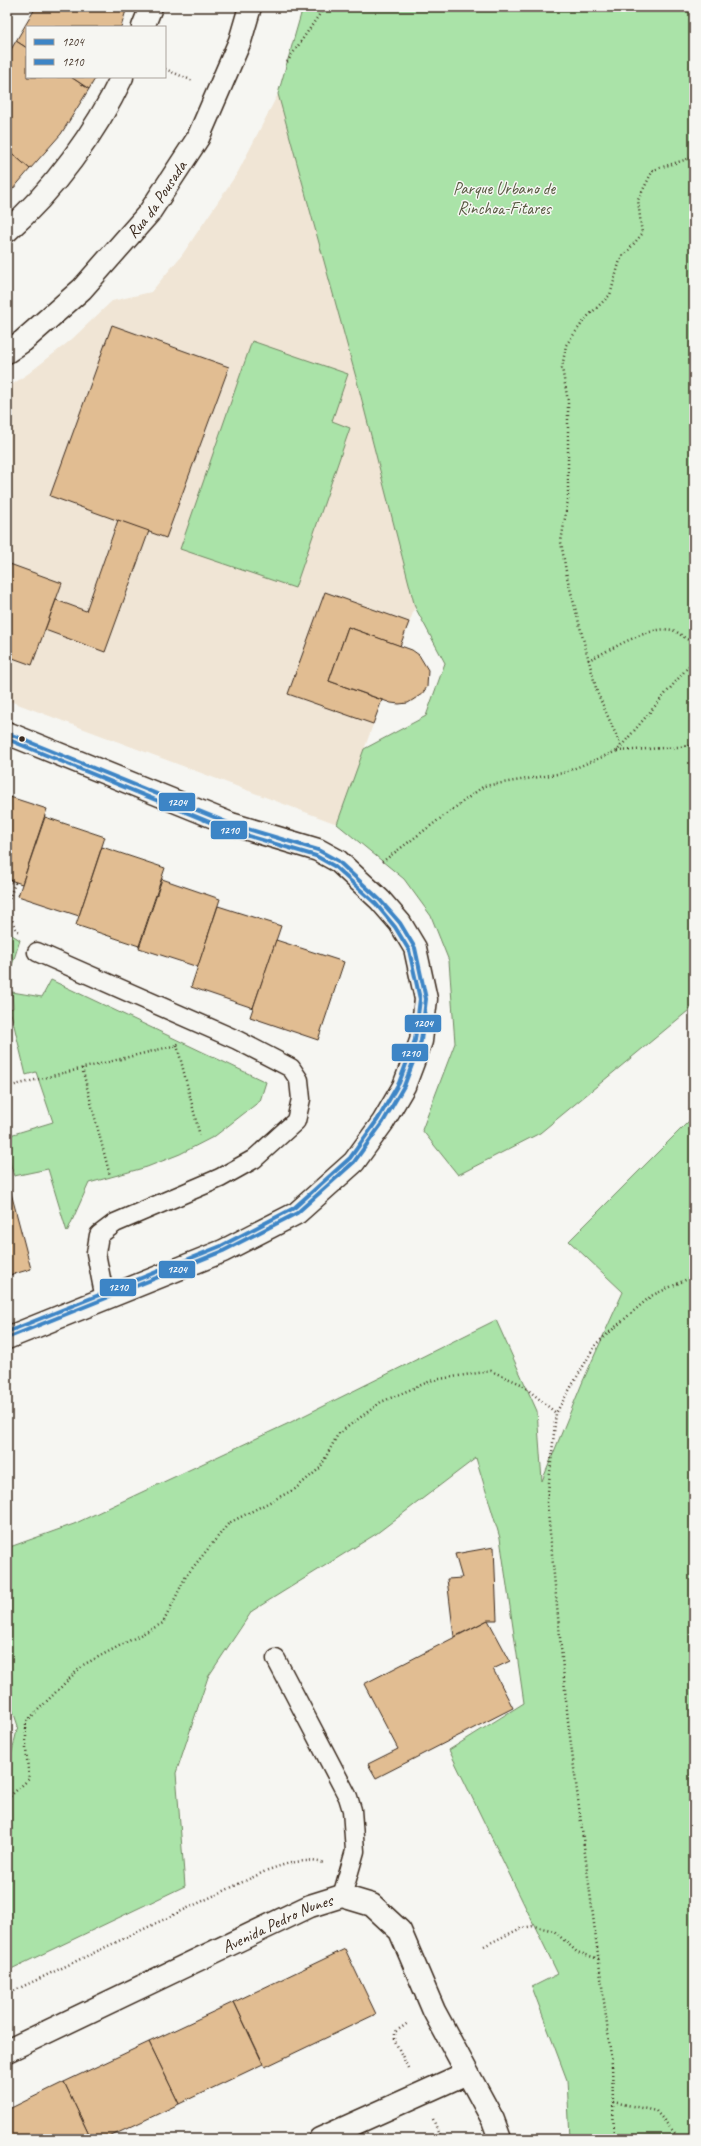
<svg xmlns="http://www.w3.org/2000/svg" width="701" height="2146" viewBox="0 0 701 2146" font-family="Caveat,sans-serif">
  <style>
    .built { fill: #f0e5d5 }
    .green { fill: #aae3a8; stroke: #728663 }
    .building { fill: #e1bd92; stroke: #3b2a1e }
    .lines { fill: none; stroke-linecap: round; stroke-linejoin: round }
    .service-casing { stroke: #3b2a1e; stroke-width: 21 }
    .minor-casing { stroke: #3b2a1e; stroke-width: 25 }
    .tertiary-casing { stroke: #3b2a1e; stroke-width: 25 }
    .path { stroke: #3b2a1e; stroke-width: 2.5; stroke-dasharray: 1 3; stroke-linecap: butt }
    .service { stroke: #f6f6f2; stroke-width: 18 }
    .minor { stroke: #f6f6f2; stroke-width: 22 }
    .tertiary { stroke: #f6f6f2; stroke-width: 22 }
    .bus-1-casing { stroke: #f6f6f2; stroke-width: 7 }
    .bus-2-casing { stroke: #f6f6f2; stroke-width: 7 }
    .bus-1 { stroke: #3d85c6; stroke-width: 4 }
    .bus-2 { stroke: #3d85c6; stroke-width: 4 }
    .bus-dot { fill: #3b2a1e; stroke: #f6f6f2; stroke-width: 1.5 }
    .labels { text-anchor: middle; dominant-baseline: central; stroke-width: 3; stroke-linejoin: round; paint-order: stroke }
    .park-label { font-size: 17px; fill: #575840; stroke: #f6f6f2 }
    .street-label { font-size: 17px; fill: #3b2a1e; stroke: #f6f6f2 }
    .line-badge { stroke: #f6f6f2; stroke-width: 1.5 }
    .badge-label { font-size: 11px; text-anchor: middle; font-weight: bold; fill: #fff }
  </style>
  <rect width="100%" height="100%" fill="#f6f6f2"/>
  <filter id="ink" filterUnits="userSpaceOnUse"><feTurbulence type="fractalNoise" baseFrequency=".025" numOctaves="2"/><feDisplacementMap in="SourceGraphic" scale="8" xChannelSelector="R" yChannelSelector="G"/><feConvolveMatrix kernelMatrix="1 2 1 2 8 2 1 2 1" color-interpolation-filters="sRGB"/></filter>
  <g filter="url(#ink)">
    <path class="built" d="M278 94 357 381 415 607 401 646 419 655 428 670 427 687 416 700 408 703 399 704 382 700 337 824 7 700V388L29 373 71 340 112 301 151 292 182 255 238 172Z"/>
    <g class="green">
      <path d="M303 7H694V1006L540 1133 458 1175 422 1130 455 1043 449 961 431 916 404 879 337 824 364 749 426 716 445 663 415 607 357 381 278 94Z"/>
      <path d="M252 341 348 374 332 421 350 428 295 588 180 549Z"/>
      <path d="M7 922 9 933 20 940 7 981Z"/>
      <path d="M51 980 266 1082 260 1101 215 1136 180 1154 147 1167 89 1183 67 1232 48 1169 14 1176 7 1152V1136L53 1122 36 1072 26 1075 10 1009 13 1008 12 992 42 997Z"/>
      <path d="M694 1116V2139H570L567 2080 532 1987 558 1974 449 1750 524 1703 500 1538 476 1458 376 1534 252 1611 208 1677 176 1773 185 1886 7 1971V1764L10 1760 18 1726 7 1693V1548L74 1524 287 1424 496 1320 537 1411 542 1481 583 1381 623 1292 569 1241Z"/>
    </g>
    <g class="building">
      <path d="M36 7H127L121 27H27V48L16 41Z"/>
      <path d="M16 41 27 48V77H71L89 89 61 134 30 169 7 149V56Z"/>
      <path d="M71 77H96L89 89Z"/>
      <path d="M7 149 30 169 7 196Z"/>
      <path d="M112 325 229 367 166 538 50 496Z"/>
      <path d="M118 520 149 531 105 652 45 630 56 600 86 611Z"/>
      <path d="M7 563 62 583 32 665 7 656Z"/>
      <path d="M325 592 409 622 400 646 348 627 329 681 382 700 373 724 288 694Z"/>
      <path d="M348 627 412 650 419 655 428 670 427 687 422 694 408 703 399 704 391 703 329 681Z"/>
      <path d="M7 796 47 809 22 884 7 879Z"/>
      <path d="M45 817 105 837 79 916 18 896Z"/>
      <path d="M102 847 165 868 139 946 76 925Z"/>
      <path d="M162 879 220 899 198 967 139 948Z"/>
      <path d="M218 906 281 926 253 1008 191 987Z"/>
      <path d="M276 940 344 962 318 1040 250 1017Z"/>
      <path d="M7 1189H10L31 1269 7 1276Z"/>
      <path d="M494 1547 497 1620H488L454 1637 447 1579 462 1578 455 1554Z"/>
      <path d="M488 1620 510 1661 493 1669 513 1708 376 1778 368 1764 398 1749 364 1684Z"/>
      <path d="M345 1949 376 2014 265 2067 234 2002Z"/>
      <path d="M234 2002 263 2064 179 2104 149 2042Z"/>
      <path d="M149 2042 179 2104 105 2139H91L64 2082Z"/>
      <path d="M64 2082 91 2139H7V2110Z"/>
    </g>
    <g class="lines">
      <g class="service-casing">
        <g id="service">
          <path d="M37 952 237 1040 291 1068 299 1080 301 1099 296 1121 254 1159 220 1178 115 1223 99 1235 96 1253 105 1299"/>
          <path d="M276 1659 348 1797 352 1810 355 1851 342 1896"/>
        </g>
      </g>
      <g class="minor-casing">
        <g id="minor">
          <path d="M143 27 151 7"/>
          <path d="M7 231C53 191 96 132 122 77"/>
          <path id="s1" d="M7 352 23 341 82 289 149 213 198 138 240 41 250 7"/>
          <path d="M320 2139 467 2073"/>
        </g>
      </g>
      <g class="tertiary-casing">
        <g id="tertiary">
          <path d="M7 733 231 824 318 850 338 861 380 900 400 923 415 948 426 999 421 1041 404 1086 383 1122 354 1162 297 1213 223 1251 7 1338"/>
          <path id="s2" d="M7 2051 310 1906 342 1896 372 1905 400 1931 434 2011 493 2120 500 2139"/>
        </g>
      </g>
      <g class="path">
        <path d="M287 62 321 12 322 7"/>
        <path d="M165 69 193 81"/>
        <path d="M588 660C610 651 649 625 672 630 680 632 685 641 694 641"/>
        <path d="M621 746 597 692 567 577 561 542 568 500V401L562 368 566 345 586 318 610 295 620 260 642 234 638 200 653 170 694 157"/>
        <path d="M617 751 694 746"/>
        <path d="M382 862 484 786 563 773 617 751 694 660"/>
        <path d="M7 881 15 883 7 905 15 928 20 933"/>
        <path d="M177 1045 200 1136"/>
        <path d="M82 1068 110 1176"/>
        <path d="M7 1087 177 1045 178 1043"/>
        <path d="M7 1799 29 1779 26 1749V1722L83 1665 163 1623 186 1576 229 1523 295 1489 320 1468 338 1434 381 1402 433 1380 491 1371 521 1384 556 1413"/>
        <path d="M484 1946 521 1928 534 1926 554 1931 577 1952 599 1959"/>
        <path d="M7 1994 268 1870C288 1863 303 1858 324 1863"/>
        <path d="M408 2068 395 2041V2032L408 2023"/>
        <path d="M613 2102 656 2111 680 2139"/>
        <path d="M433 2119 441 2139"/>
        <path d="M614 2139 612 2064 568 1721 547 1502 556 1413 596 1344 651 1296 694 1276"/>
      </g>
      <use href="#service" class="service"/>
      <use href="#minor" class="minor"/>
      <use href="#tertiary" class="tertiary"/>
      <g class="bus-1-casing">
        <path id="bus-1" d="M7 733 231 824 318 850 338 861 380 900 400 923 415 948 426 999 421 1041 404 1086 383 1122 354 1162 297 1213 223 1251 7 1338"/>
      </g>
      <g class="bus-2-casing">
        <path id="bus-2" d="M7 739 229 830 316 856 334 866 376 904 395 927 409 950 420 999 415 1040 399 1083 378 1119 350 1158 294 1208 221 1246 7 1332"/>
      </g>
      <use href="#bus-1" class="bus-1"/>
      <use href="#bus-2" class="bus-2"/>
    </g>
  </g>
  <circle class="bus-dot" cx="22" cy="739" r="3.5"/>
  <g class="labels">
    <g class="park-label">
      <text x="504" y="188">Parque Urbano de<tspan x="504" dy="20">Rinchoa-Fitares</tspan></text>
    </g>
    <g class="street-label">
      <text stroke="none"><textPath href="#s1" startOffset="215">Rua da Pousada</textPath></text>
      <text stroke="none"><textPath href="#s2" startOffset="299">Avenida Pedro Nunes</textPath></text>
    </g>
  </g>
  <g class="line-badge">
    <rect x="158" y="792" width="38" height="20" rx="4" fill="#3d85c6"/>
    <rect x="210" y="820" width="38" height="20" rx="4" fill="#3d85c6"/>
    <rect x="404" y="1014" width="38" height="19" rx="4" fill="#3d85c6"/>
    <rect x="391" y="1043" width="38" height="19" rx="4" fill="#3d85c6"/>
    <rect x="158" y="1260" width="38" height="19" rx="4" fill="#3d85c6"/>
    <rect x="99" y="1278" width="38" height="19" rx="4" fill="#3d85c6"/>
  </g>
  <g class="badge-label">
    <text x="177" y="806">1204</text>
    <text x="229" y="834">1210</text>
    <text x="423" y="1027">1204</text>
    <text x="410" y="1057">1210</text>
    <text x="177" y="1273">1204</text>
    <text x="118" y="1291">1210</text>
  </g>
  <rect width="701" height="2146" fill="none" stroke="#f6f6f2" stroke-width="24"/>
  <rect x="12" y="12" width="677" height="2122" fill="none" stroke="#3b2a1e" stroke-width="1.5" filter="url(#ink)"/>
  <rect x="26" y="26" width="140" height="52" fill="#f6f6f2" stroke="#aba49d"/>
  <rect x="34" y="39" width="20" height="6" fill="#3d85c6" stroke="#aba49d"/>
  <text x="62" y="46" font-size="12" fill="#3b2a1e">1204</text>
  <rect x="34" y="59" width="20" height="6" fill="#3d85c6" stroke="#aba49d"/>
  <text x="62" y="66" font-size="12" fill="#3b2a1e">1210</text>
</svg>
